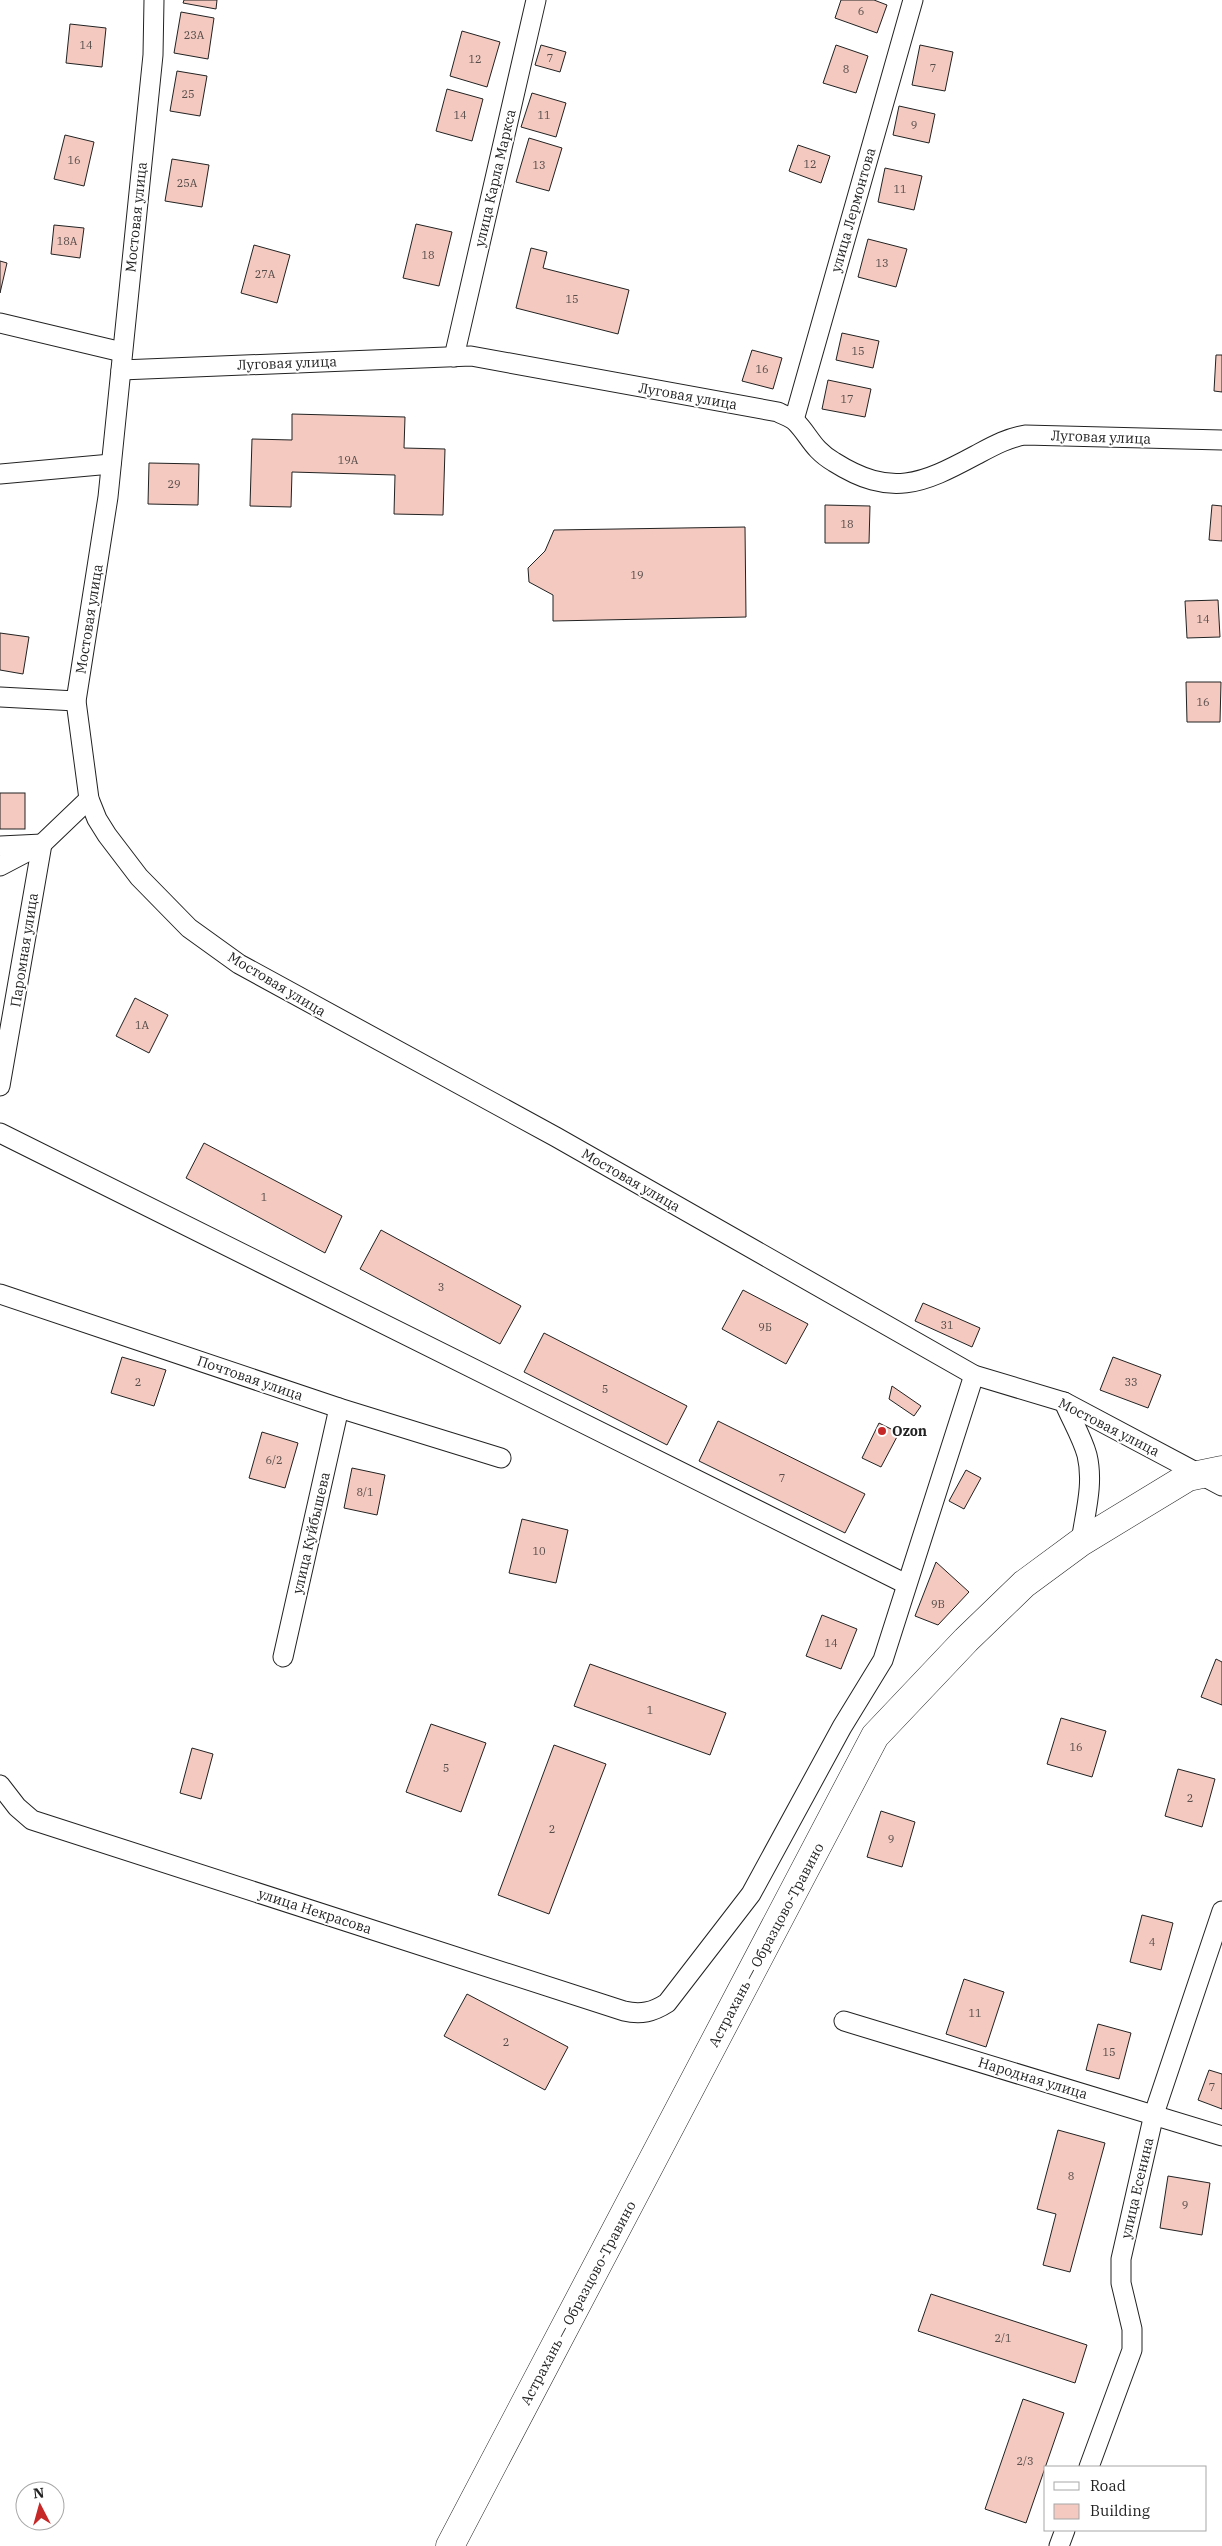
<svg xmlns="http://www.w3.org/2000/svg" width="1222" height="2546" viewBox="0 0 1222 2546" font-family="'IBM Plex Serif',serif">
  <style>
    .building { fill: #f3c9c0; stroke: #222 }
    .lines { fill: none; stroke-linecap: round; stroke-linejoin: round }
    .street-casing { stroke: #222; stroke-width: 21 }
    .secondary-casing { stroke: #222; stroke-width: 29 }
    .street { stroke: #fff; stroke-width: 19 }
    .secondary { stroke: #fff; stroke-width: 28 }
    .poi-dot { fill: #c62828; stroke: #fff; stroke-width: 2 }
    .labels { text-anchor: middle; dominant-baseline: central; stroke-width: 4; stroke-linejoin: round; paint-order: stroke }
    .number-label { font-size: 11px; fill: #564c4a }
    .street-label { font-size: 14px; fill: #222; stroke: #fff }
    .poi-label { font-size: 14px; font-weight: bold; fill: #222; stroke: #fff; text-anchor: start }
  </style>
  <rect width="100%" height="100%" fill="#fff"/>
  <g class="building">
    <path d="M184 0H217L216 9 183 3Z"/>
    <path d="M841 0H874L887 5 877 33 835 18Z"/>
    <path d="M181 12 214 18 208 59 174 53Z"/>
    <path d="M70 24 106 28 102 67 66 63Z"/>
    <path d="M462 31 500 42 487 87 450 76Z"/>
    <path d="M541 45 566 52 560 72 535 65Z"/>
    <path d="M836 45 868 56 856 93 823 83Z"/>
    <path d="M920 45 953 52 945 91 912 85Z"/>
    <path d="M177 71 207 76 200 116 170 111Z"/>
    <path d="M447 89 483 99 472 141 436 131Z"/>
    <path d="M532 93 566 103 556 137 521 127Z"/>
    <path d="M899 106 935 114 929 143 893 135Z"/>
    <path d="M65 135 94 142 84 186 54 179Z"/>
    <path d="M529 138 562 148 549 191 516 182Z"/>
    <path d="M798 145 830 156 821 183 789 171Z"/>
    <path d="M172 159 209 165 202 207 165 201Z"/>
    <path d="M885 168 922 176 914 210 878 202Z"/>
    <path d="M416 224 452 232 439 286 403 278Z"/>
    <path d="M54 225 84 228 80 258 51 254Z"/>
    <path d="M868 239 907 249 896 287 858 277Z"/>
    <path d="M254 245 290 255 277 303 241 293Z"/>
    <path d="M531 248 547 252 543 268 629 290 618 334 516 308Z"/>
    <path d="M0 261 7 263 0 293Z"/>
    <path d="M842 333 879 341 873 368 836 360Z"/>
    <path d="M752 350 782 358 773 389 742 381Z"/>
    <path d="M1216 355H1222V392L1214 391Z"/>
    <path d="M828 380 871 389 865 417 822 409Z"/>
    <path d="M292 414 405 417 404 448 445 449 443 515 394 514 395 475 292 472 291 507 250 506 252 439 292 440Z"/>
    <path d="M149 463 199 464 198 505 148 504Z"/>
    <path d="M825 505 870 506 869 543H825Z"/>
    <path d="M1212 505 1222 506V541L1209 540Z"/>
    <path d="M745 527 746 617 553 621V595L529 582 528 568 545 551 554 530Z"/>
    <path d="M1218 600 1220 637 1187 638 1185 601Z"/>
    <path d="M0 633 29 637 23 674 0 670Z"/>
    <path d="M1186 682H1221L1220 722H1187Z"/>
    <rect x="0" y="793" width="25" height="36"/>
    <path d="M135 998 168 1015 149 1053 116 1036Z"/>
    <path d="M204 1143 342 1216 325 1253 186 1178Z"/>
    <path d="M381 1230 521 1306 500 1344 360 1269Z"/>
    <path d="M743 1290 808 1324 786 1364 722 1329Z"/>
    <path d="M923 1303 980 1328 972 1347 915 1321Z"/>
    <path d="M544 1333 687 1406 667 1445 524 1372Z"/>
    <path d="M122 1357 166 1370 154 1406 111 1393Z"/>
    <path d="M1113 1357 1161 1375 1148 1408 1100 1390Z"/>
    <path d="M892 1386 921 1406 914 1416 889 1399Z"/>
    <path d="M718 1421 865 1494 845 1533 699 1461Z"/>
    <path d="M879 1423 899 1433 881 1467 862 1458Z"/>
    <path d="M262 1432 298 1443 285 1488 249 1478Z"/>
    <path d="M352 1468 385 1475 377 1515 344 1508Z"/>
    <path d="M966 1470 981 1478 964 1509 949 1501Z"/>
    <path d="M522 1519 568 1530 556 1583 509 1573Z"/>
    <path d="M936 1562 969 1592 938 1625 915 1616Z"/>
    <path d="M822 1615 857 1629 841 1669 806 1656Z"/>
    <path d="M1216 1659 1222 1662V1705L1201 1697Z"/>
    <path d="M590 1664 726 1713 710 1755 574 1706Z"/>
    <path d="M1061 1718 1106 1731 1092 1777 1047 1764Z"/>
    <path d="M431 1724 486 1743 461 1812 406 1792Z"/>
    <path d="M554 1745 606 1764 549 1914 498 1895Z"/>
    <path d="M192 1748 213 1754 201 1799 180 1793Z"/>
    <path d="M1178 1769 1215 1779 1202 1827 1165 1816Z"/>
    <path d="M881 1811 915 1822 902 1867 867 1857Z"/>
    <path d="M1142 1915 1173 1923 1161 1970 1130 1962Z"/>
    <path d="M964 1979 1004 1992 986 2047 946 2034Z"/>
    <path d="M467 1994 568 2047 545 2090 444 2036Z"/>
    <path d="M1098 2024 1131 2033 1119 2079 1086 2070Z"/>
    <path d="M1209 2070 1222 2074V2109L1198 2100Z"/>
    <path d="M1058 2130 1105 2143 1070 2272 1043 2265 1056 2214 1037 2209Z"/>
    <path d="M1168 2176 1210 2183 1202 2235 1160 2228Z"/>
    <path d="M931 2294 1087 2345 1075 2383 918 2331Z"/>
    <path d="M1023 2399 1064 2413 1026 2523 985 2509Z"/>
  </g>
  <g class="lines">
    <g class="street-casing">
      <g id="street">
        <path d="M154 0 153 55 108 497 76 701 89 799 97 819 107 835 139 877 189 928 239 964 556 1137 974 1375 1064 1402 1222 1486"/>
        <path d="M0 323 122 352"/>
        <path d="M454 357 536 0"/>
        <path d="M121 370 471 356 778 412C783 415 790 417 795 421 810 436 812 449 834 462 891 498 922 484 976 455 993 446 1007 438 1025 435L1222 440"/>
        <path d="M794 420 913 0"/>
        <path d="M0 474 111 464"/>
        <path d="M0 697 76 701"/>
        <path d="M0 846 42 844 0 1086"/>
        <path d="M0 866 42 844 89 799"/>
        <path d="M0 1133 906 1584"/>
        <path d="M0 1294 339 1408 501 1458"/>
        <path d="M1064 1402C1071 1419 1082 1437 1087 1455 1094 1484 1085 1513 1081 1542"/>
        <path d="M283 1657 339 1408"/>
        <path d="M0 1785 17 1807 32 1820 624 2011C641 2015 653 2012 667 2003L751 1894 842 1727 883 1660 974 1375"/>
        <path d="M844 2021 1222 2136"/>
        <path d="M1089 2467 1132 2350V2329L1121 2283V2259L1154 2114 1222 1911"/>
        <path d="M1059 2546 1065 2530"/>
      </g>
    </g>
    <g class="secondary-casing">
      <path id="secondary" d="M450 2546 875 1736 966 1640 1024 1584 1081 1542 1188 1477 1222 1470"/>
    </g>
    <use href="#street" class="street"/>
    <use href="#secondary" class="secondary"/>
  </g>
  <circle class="poi-dot" cx="882" cy="1431" r="5"/>
  <g class="labels">
    <g class="number-label">
      <text x="861" y="11">6</text>
      <text x="194" y="35">23А</text>
      <text x="86" y="45">14</text>
      <text x="550" y="58">7</text>
      <text x="475" y="59">12</text>
      <text x="933" y="68">7</text>
      <text x="846" y="69">8</text>
      <text x="188" y="94">25</text>
      <text x="460" y="115">14</text>
      <text x="544" y="115">11</text>
      <text x="914" y="125">9</text>
      <text x="74" y="160">16</text>
      <text x="810" y="164">12</text>
      <text x="539" y="165">13</text>
      <text x="187" y="183">25А</text>
      <text x="900" y="189">11</text>
      <text x="67" y="241">18А</text>
      <text x="428" y="255">18</text>
      <text x="882" y="263">13</text>
      <text x="265" y="274">27А</text>
      <text x="572" y="299">15</text>
      <text x="858" y="351">15</text>
      <text x="762" y="369">16</text>
      <text x="847" y="399">17</text>
      <text x="348" y="460">19А</text>
      <text x="174" y="484">29</text>
      <text x="847" y="524">18</text>
      <text x="637" y="575">19</text>
      <text x="1203" y="619">14</text>
      <text x="1203" y="702">16</text>
      <text x="142" y="1025">1А</text>
      <text x="264" y="1197">1</text>
      <text x="441" y="1287">3</text>
      <text x="947" y="1325">31</text>
      <text x="765" y="1327">9Б</text>
      <text x="138" y="1382">2</text>
      <text x="1131" y="1382">33</text>
      <text x="605" y="1389">5</text>
      <text x="274" y="1460">6/2</text>
      <text x="782" y="1478">7</text>
      <text x="365" y="1492">8/1</text>
      <text x="539" y="1551">10</text>
      <text x="938" y="1604">9В</text>
      <text x="831" y="1643">14</text>
      <text x="650" y="1710">1</text>
      <text x="1076" y="1747">16</text>
      <text x="446" y="1768">5</text>
      <text x="1190" y="1798">2</text>
      <text x="552" y="1829">2</text>
      <text x="891" y="1839">9</text>
      <text x="1152" y="1942">4</text>
      <text x="975" y="2013">11</text>
      <text x="506" y="2042">2</text>
      <text x="1109" y="2052">15</text>
      <text x="1212" y="2087">7</text>
      <text x="1071" y="2176">8</text>
      <text x="1185" y="2205">9</text>
      <text x="1003" y="2338">2/1</text>
      <text x="1025" y="2461">2/3</text>
    </g>
    <g class="street-label">
      <text transform="translate(495 178) rotate(-77)">улица Карла Маркса</text>
      <text transform="translate(853 210) rotate(-74)">улица Лермонтова</text>
      <text transform="translate(136 217) rotate(-84)">Мостовая улица</text>
      <text transform="translate(287 363) rotate(-2)">Луговая улица</text>
      <text transform="translate(688 396) rotate(10)">Луговая улица</text>
      <text transform="translate(1101 437) rotate(2)">Луговая улица</text>
      <text transform="translate(89 619) rotate(-81)">Мостовая улица</text>
      <text transform="translate(24 950) rotate(-81)">Паромная улица</text>
      <text transform="translate(277 984) rotate(31)">Мостовая улица</text>
      <text transform="translate(631 1180) rotate(30)">Мостовая улица</text>
      <text transform="translate(250 1378) rotate(19)">Почтовая улица</text>
      <text transform="translate(1109 1427) rotate(27)">Мостовая улица</text>
      <text transform="translate(311 1533) rotate(-77)">улица Куйбышева</text>
      <text transform="translate(315 1911) rotate(18)">улица Некрасова</text>
      <text transform="translate(766 1945) rotate(-62)">Астрахань — Образцово-Травино</text>
      <text transform="translate(1033 2078) rotate(17)">Народная улица</text>
      <text transform="translate(1137 2188) rotate(-77)">улица Есенина</text>
      <text transform="translate(578 2303) rotate(-62)">Астрахань — Образцово-Травино</text>
    </g>
    <g class="poi-label">
      <text x="892" y="1431">Ozon</text>
    </g>
  </g>
  <rect x="1044" y="2466" width="162" height="65" fill="#ffffff" stroke="#a7a7a7"/>
  <rect x="1054" y="2482" width="25" height="8" fill="#ffffff" stroke="#a7a7a7"/>
  <text x="1090" y="2491" font-size="15" fill="#222222">Road</text>
  <rect x="1054" y="2504" width="25" height="15" fill="#f3c9c0" stroke="#a7a7a7"/>
  <text x="1090" y="2516" font-size="15" fill="#222222">Building</text>
  <g transform="translate(40 2506) rotate(354)"><circle r="24" fill="#ffffff" stroke="#a7a7a7"/>
  <path d="M0-4L9 19L0 12L-9 19Z" fill="#c62828"/>
  <text y="-8" font-size="14" font-weight="bold" text-anchor="middle" fill="#222222">N</text>
  </g>
</svg>
